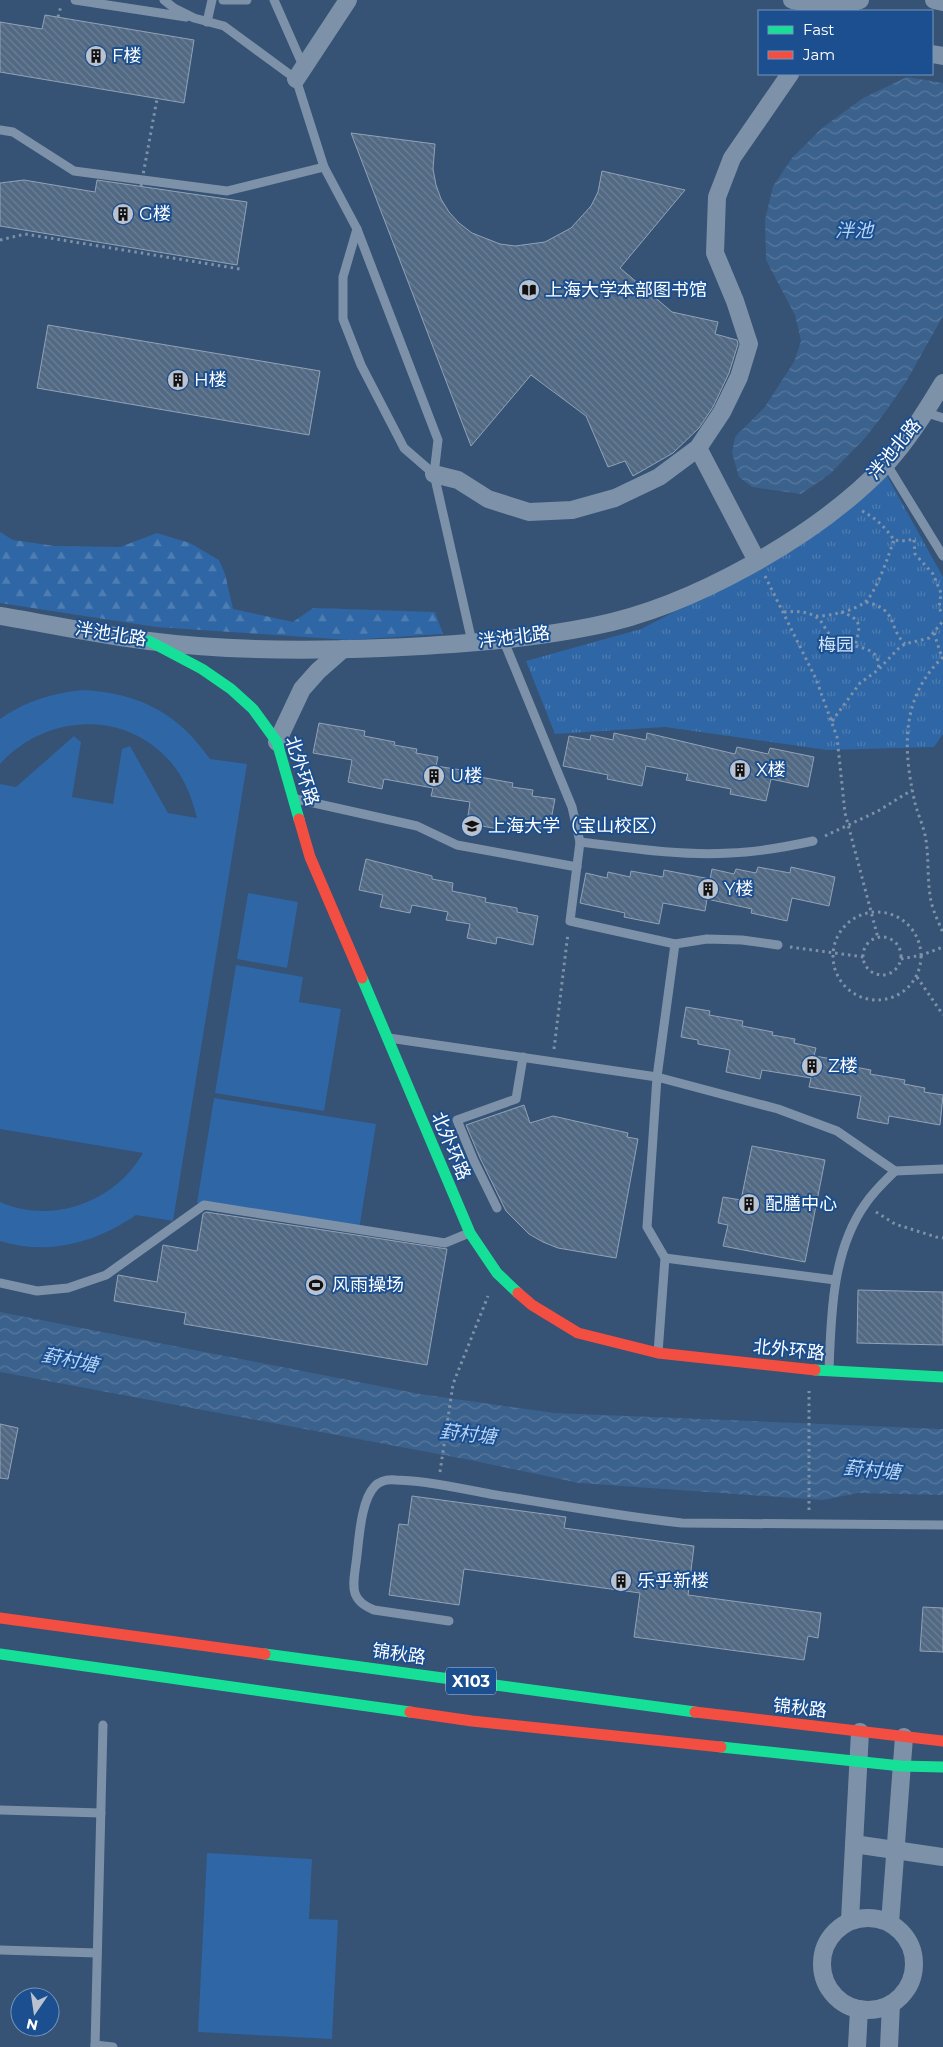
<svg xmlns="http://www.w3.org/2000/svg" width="943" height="2047" viewBox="0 0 943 2047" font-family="Montserrat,'Noto Sans SC',sans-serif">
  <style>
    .forest { fill: url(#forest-firs) }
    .park { fill: url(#park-tufts) }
    .garden { fill: #2f66a5 }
    .water { fill: url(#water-waves) }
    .building { fill: url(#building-back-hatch); stroke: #92a2b6 }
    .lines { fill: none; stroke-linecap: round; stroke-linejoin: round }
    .path { stroke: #7d92a8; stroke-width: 3; stroke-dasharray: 2.5 4; stroke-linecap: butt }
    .lane { stroke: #7d92a8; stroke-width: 9 }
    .street { stroke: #7d92a8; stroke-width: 18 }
    .fast { stroke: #16e098; stroke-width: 11 }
    .jam { stroke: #f24e42; stroke-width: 11 }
    .path-bridge { stroke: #7d92a8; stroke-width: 3; stroke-dasharray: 2.5 4; stroke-linecap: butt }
    .labels { text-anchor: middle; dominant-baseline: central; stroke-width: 4; stroke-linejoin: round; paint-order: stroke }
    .shield { fill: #1b4f8f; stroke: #bbcadd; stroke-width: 1 }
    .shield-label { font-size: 16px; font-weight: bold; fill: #fff }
    .poi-label { font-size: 18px; fill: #fff; stroke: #1b4f8f; text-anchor: start }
    .street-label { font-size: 18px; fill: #fff; stroke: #1b4f8f }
    .park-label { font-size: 18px; fill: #cfe3fa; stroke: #1b4f8f }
    .water-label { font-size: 19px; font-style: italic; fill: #b5d3f5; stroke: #1b4f8f }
  </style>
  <defs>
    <pattern id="forest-firs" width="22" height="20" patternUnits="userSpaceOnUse" patternTransform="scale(1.25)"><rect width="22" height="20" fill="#2f66a5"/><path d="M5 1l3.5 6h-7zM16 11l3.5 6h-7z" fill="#4e7db2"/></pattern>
    <pattern id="park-tufts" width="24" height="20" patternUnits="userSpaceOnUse" patternTransform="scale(1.25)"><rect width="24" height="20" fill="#2f66a5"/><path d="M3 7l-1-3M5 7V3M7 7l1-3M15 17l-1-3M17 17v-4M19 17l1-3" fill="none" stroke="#4e7db2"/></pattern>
    <pattern id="water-waves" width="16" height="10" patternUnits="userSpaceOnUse" patternTransform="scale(1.25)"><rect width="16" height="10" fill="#3b618d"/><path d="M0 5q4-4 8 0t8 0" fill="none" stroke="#58799e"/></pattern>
    <pattern id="building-back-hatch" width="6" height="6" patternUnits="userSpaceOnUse" patternTransform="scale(1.25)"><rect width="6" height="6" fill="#526984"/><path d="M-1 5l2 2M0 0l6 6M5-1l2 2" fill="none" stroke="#6c8096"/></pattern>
  </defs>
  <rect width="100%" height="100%" fill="#365274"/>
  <path class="forest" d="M0 532 13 540 55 546 120 547 157 533 190 543 219 560 225 574 233 609 293 622 313 608 435 612 443 634 349 640 156 627 0 603Z"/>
  <path class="park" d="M886 474 943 577V734L934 747 827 750 665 727 555 734 526 661 641 629 795 549Z"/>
  <g class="garden">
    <path d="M83 690C139 693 178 713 210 759L247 764 173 1221 136 1215C95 1243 48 1256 0 1241V1202C53 1225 115 1202 143 1153L0 1129V784L16 787 74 736 81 742 72 797 113 804 122 749 130 746 168 813 197 818C191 795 183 774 166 757 119 709 44 716 0 764V719C25 701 53 693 83 690Z"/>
    <path d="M248 893 298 902 287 968 237 959Z"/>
    <path d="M236 965 303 977 299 1002 341 1009 324 1111 215 1093Z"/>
    <path d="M214 1098 376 1124 359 1230 197 1203Z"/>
    <path d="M207 1853 312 1859 309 1919 338 1920 332 2039 198 2032Z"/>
  </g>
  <g class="water">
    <path d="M907 77 943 83V316L906 382 886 411 865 438 830 474 801 494 752 487 739 477 732 453 735 437 764 408 794 362 801 341 795 315 766 260 765 220 773 186 792 158 822 128 863 98Z"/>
    <path d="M0 1312 420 1394 555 1413 943 1429V1495L858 1493 823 1500 579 1483 470 1460 0 1372Z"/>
  </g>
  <g class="building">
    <path d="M45 15 194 40 184 103 0 72V22L42 29Z"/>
    <path d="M351 133 435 144 433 169 436 185 441 199 449 212 459 223 472 233 500 244 515 246 545 242 571 228 591 206 598 192 602 171 685 190 620 268 672 312 718 322 715 334 737 340 738 344 729 373 713 407 699 428 673 453 633 476 625 461 608 467 586 416 531 375 471 446Z"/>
    <path d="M24 180 95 192 97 180 247 202 237 265 0 226V183Z"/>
    <path d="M48 325 320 371 309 435 37 388Z"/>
    <path d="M319 723 365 731 364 736 395 742 394 745 417 749 416 753 438 757 436 766 481 773 480 777 513 783 512 787 533 790 532 796 555 799 549 830 499 821 498 829 467 823 470 802 431 796 433 788 384 779 382 789 348 782 352 760 313 753Z"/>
    <path d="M614 733 646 740 647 733 735 754 737 747 768 754 770 748 814 757 808 787 771 779 766 801 730 794 731 789 686 780 688 774 646 766 642 786 607 779 608 775 563 766 569 736 590 740 591 735 613 740Z"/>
    <path d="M366 859 432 876V879L453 883 452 891 486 898 485 902 517 908V912L538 916 533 945 497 937 496 944 467 938 470 924 446 920 448 912 412 905 410 913 380 907 383 895 359 890Z"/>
    <path d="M758 867 790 873 791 867 835 877 829 906 792 898 787 921 751 913 752 909 707 899 705 911 663 903 659 924 624 917 625 913 580 903 586 873 607 878 608 872 630 877 631 871 663 877 664 870 710 879 712 869 734 874 736 869 756 873Z"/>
    <path d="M686 1007 710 1011 709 1015 743 1021 742 1026 773 1032 772 1035 795 1039 794 1043 816 1048 814 1056 839 1060 838 1064 871 1070 870 1074 905 1080 904 1084 925 1088 924 1092 943 1095 940 1125 889 1116 888 1124 857 1118 861 1096 809 1087 811 1078 762 1070 760 1079 726 1072 730 1050 698 1044V1040L681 1037Z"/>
    <path d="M524 1105 530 1123 553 1116 628 1133 627 1137 638 1139 616 1258 558 1248 543 1242 529 1234 506 1211 480 1158 466 1125Z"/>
    <path d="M752 1146 825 1160 805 1262 723 1246 728 1225 718 1223 723 1197 741 1200Z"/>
    <path d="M206 1212 447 1249 427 1365 184 1324 186 1313 114 1301 118 1275 157 1282 163 1245 197 1251 203 1214Z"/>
    <path d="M858 1290 943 1292V1345L857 1343Z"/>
    <path d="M0 1424 18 1428 8 1479 0 1478Z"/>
    <path d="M412 1496 566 1517 564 1528 694 1546 688 1595 821 1613 818 1638 808 1636 804 1660 634 1637 640 1593 464 1569 459 1605 389 1595 399 1524 408 1525Z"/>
    <path d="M923 1607 943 1608V1652L920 1651Z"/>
  </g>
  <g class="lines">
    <g class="path">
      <path d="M58 17 61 6"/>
      <path d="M0 240 25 234 240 269"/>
      <path d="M862 511C876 518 885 527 894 540L902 541 916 539"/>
      <path d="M914 540 915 554 933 574 941 593 939 608 943 615"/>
      <path d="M765 576 816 679 837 737 845 813 878 938"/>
      <path d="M866 602C899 610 887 626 905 644"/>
      <path d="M784 612C799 611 814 611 823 624 826 630 830 636 835 640 849 649 883 643 878 670"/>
      <path d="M841 612C862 619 861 626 855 645"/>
      <path d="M816 616C831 616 852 611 864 603 876 594 889 554 894 540"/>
      <path d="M934 633 942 658"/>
      <path d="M943 657C900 698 903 750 915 803 918 815 924 827 926 840 929 860 927 881 931 901 933 911 939 923 943 933"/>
      <path d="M832 721 860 683 878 670 899 648 905 644 929 638 943 621"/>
      <path d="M825 836 878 811 912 790"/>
      <circle cx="877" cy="956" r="44"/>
      <circle cx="882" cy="956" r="19"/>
      <path d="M790 947 864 957"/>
      <path d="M901 959 922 955 943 947"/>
      <path d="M917 977 943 1015"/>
      <path d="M554 1049 568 933"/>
      <path d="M876 1212 895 1224 936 1237 943 1238"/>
      <path d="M440 1472 453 1384 488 1296"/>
      <path d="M809 1510V1391"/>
    </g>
    <g class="lane">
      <path d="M75 0 186 17"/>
      <path d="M164 0 174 8 194 18 224 26 296 79 324 167 357 229 438 440 434 474 472 642"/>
      <path d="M223 0H247"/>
      <path d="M274 0 304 68"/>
      <path d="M207 22 212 0"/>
      <path d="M0 130 13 132 74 171 227 191 324 167"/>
      <path d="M357 229 343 277V319L361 365 404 448 434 474"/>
      <path d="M924 412 943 418"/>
      <path d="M886 463 943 556"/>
      <path d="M503 639 572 807 580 842 570 921 675 944 707 939 742 940 778 945"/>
      <path d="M296 799 417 826 457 845 577 867"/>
      <path d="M580 842C629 848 680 856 730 853 758 852 786 847 813 841"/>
      <path d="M389 1038 657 1077 778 1109 837 1131 895 1171 943 1169"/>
      <path d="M497 1208 474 1161 457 1120 516 1099 523 1057"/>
      <path d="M665 1258 835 1280"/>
      <path d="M0 1283 37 1291 68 1288 106 1275 204 1205 445 1243 469 1233"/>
      <path d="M658 1353 665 1258 647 1227 657 1077 675 944"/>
      <path d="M829 1371C831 1315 832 1250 866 1203 874 1191 885 1181 895 1171"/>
      <path d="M449 1621 374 1610C349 1600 353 1586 356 1563 359 1543 360 1501 375 1486 380 1481 388 1479 396 1480 427 1481 459 1488 490 1494 554 1504 617 1516 682 1523L943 1525"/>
      <path d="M0 1810 101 1813"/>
      <path d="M0 1950 97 1953"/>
      <path d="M95 2045 113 2047"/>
      <path d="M95 2047 103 1725"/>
    </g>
    <g class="street">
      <path d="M792 0 836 8 860 0"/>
      <path d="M934 0 943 2"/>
      <path d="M932 54 943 56"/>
      <path d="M296 79 348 0"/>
      <path d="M698 448 757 561"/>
      <path d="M434 474 458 480 488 499 529 512 572 510 615 498 659 477 698 448 722 412 739 377 749 344 735 301 715 253 717 197 732 158 790 74"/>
      <path d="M0 616C49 624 99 635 149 641 225 651 305 651 382 648 453 645 525 640 594 626 691 607 818 536 886 464 908 440 926 411 943 383"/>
      <path d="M277 742 302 689 318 671 343 649"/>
      <path d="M854 1844 943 1857"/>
      <circle cx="868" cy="1964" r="46"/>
      <path d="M850 1920 860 1732"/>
      <path d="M890 1923 904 1737"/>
      <path d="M857 2047 859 2009"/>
      <path d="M889 2047 891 2004"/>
    </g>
    <g class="fast">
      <path d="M149 641 202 669 231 689 253 709 277 742 299 819"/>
      <path d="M362 978 470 1233 497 1273 518 1293"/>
      <path d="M815 1370 943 1377"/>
      <path d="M0 1654 410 1712"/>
      <path d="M265 1654 695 1712"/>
      <path d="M721 1747 901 1766 943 1767"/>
    </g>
    <g class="jam">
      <path d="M299 819 310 857 362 978"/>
      <path d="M518 1293 532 1305 578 1333 658 1353 815 1370"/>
      <path d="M0 1618 265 1654"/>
      <path d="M410 1712 472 1721 721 1747"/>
      <path d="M695 1712 943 1741"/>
    </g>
    <path class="path-bridge" d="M141 186 157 99"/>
  </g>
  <defs>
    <g id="building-disc" transform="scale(1.125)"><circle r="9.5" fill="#b9c2ce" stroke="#1b4f8f"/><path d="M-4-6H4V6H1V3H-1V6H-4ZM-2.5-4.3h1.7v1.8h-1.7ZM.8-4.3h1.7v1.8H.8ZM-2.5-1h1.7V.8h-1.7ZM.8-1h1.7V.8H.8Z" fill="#111"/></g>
    <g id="library-disc" transform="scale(1.125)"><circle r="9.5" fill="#b9c2ce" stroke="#1b4f8f"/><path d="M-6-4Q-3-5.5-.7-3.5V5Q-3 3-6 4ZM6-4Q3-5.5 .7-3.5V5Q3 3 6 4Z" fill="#111"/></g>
    <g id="university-disc" transform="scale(1.125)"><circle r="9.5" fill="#b9c2ce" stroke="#1b4f8f"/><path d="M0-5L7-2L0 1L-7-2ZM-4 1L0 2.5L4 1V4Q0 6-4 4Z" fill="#111"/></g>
    <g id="stadium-disc" transform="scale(1.125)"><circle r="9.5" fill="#b9c2ce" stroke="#1b4f8f"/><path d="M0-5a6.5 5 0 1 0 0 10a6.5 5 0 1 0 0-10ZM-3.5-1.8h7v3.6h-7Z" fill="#111"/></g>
  </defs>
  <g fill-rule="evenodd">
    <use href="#building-disc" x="96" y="56"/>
    <use href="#building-disc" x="123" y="214"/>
    <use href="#library-disc" x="529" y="290"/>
    <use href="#building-disc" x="178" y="380"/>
    <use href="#building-disc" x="740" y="770"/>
    <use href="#building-disc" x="434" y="776"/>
    <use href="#university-disc" x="472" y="826"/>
    <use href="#building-disc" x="708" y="889"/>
    <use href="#building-disc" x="812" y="1066"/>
    <use href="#building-disc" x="749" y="1204"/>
    <use href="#stadium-disc" x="316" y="1285"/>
    <use href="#building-disc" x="621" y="1581"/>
  </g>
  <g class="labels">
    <rect class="shield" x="446" y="1667.5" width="50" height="27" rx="4"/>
    <g class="shield-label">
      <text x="471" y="1681">X103</text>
    </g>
    <g class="poi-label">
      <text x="112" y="56">F楼</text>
      <text x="139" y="214">G楼</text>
      <text x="545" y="290">上海大学本部图书馆</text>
      <text x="194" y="380">H楼</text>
      <text x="756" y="770">X楼</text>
      <text x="450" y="776">U楼</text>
      <text x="488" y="826">上海大学（宝山校区）</text>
      <text x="724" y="889">Y楼</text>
      <text x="828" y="1066">Z楼</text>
      <text x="765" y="1204">配膳中心</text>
      <text x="332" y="1285">风雨操场</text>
      <text x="637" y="1581">乐乎新楼</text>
    </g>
    <g class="street-label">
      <text transform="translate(894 449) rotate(-50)">泮池北路</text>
      <text transform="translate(111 634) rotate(9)">泮池北路</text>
      <text transform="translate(514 637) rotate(-7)">泮池北路</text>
      <text transform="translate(302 771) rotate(72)">北外环路</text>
      <text transform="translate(451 1146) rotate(67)">北外环路</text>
      <text transform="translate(789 1350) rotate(6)">北外环路</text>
      <text transform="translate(399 1654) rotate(8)">锦秋路</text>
      <text transform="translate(800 1708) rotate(6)">锦秋路</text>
    </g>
    <g class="park-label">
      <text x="836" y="645">梅园</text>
    </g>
    <g class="water-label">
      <text x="854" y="230">泮池</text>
      <text transform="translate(70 1360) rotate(11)">葑村塘</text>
      <text transform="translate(468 1434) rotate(6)">葑村塘</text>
      <text transform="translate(872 1470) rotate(5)">葑村塘</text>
    </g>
  </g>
  <rect x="758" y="10" width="175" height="65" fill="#1b4f8f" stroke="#7695bc"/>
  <rect x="768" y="26" width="25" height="8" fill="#16e098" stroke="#7695bc"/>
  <text x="803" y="35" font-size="15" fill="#ffffff">Fast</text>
  <rect x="768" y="51" width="25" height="8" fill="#f24e42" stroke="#7695bc"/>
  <text x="803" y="60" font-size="15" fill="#ffffff">Jam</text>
  <g transform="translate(35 2012) rotate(193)"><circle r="24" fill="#1b4f8f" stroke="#7695bc"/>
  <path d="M0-4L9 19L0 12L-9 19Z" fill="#b9c2ce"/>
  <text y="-8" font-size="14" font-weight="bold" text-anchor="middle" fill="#ffffff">N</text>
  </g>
</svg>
